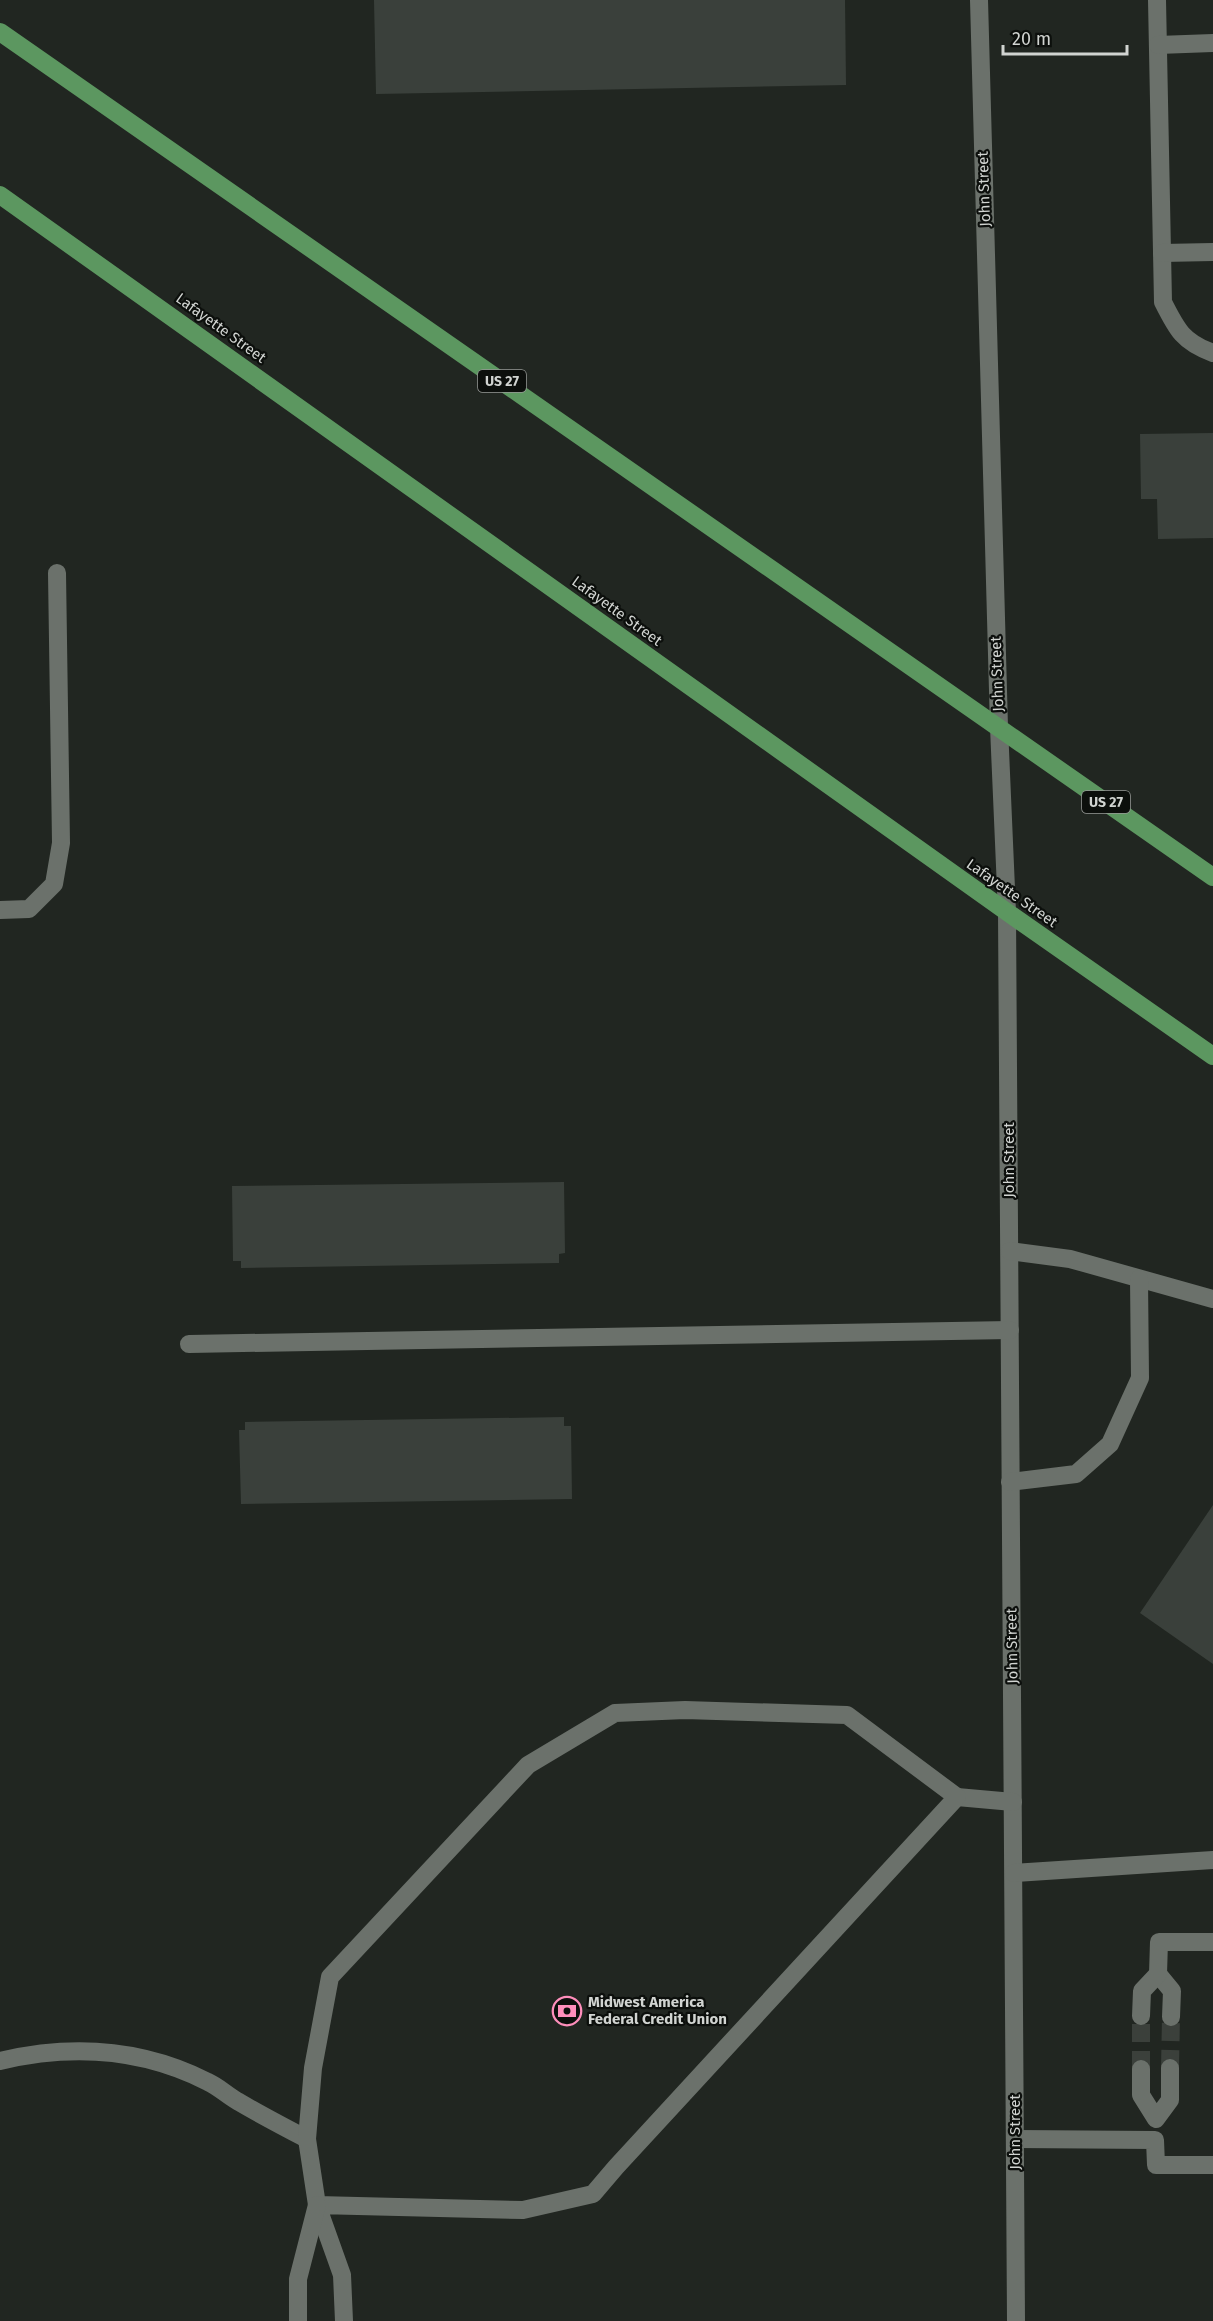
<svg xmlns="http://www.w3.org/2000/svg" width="1213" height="2321" viewBox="0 0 1213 2321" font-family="'Fira Sans',sans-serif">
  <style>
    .building { fill: #3a403b }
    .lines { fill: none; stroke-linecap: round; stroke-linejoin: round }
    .minor-tunnel { stroke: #3b403b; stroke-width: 18; stroke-dasharray: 18 9; stroke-linecap: butt }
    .minor { stroke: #6b716b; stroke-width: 18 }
    .highway { stroke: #5c9760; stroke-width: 18 }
    .labels { text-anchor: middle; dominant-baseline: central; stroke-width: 4.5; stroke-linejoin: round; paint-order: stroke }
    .shield { fill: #0c0f0c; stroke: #969996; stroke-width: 1.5 }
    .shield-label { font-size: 14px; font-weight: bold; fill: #d1d4d1 }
    .street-label { font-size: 15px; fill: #d1d4d1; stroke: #0c0f0c }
    .poi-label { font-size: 15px; font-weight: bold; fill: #d1d4d1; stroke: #0c0f0c; text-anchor: start }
  </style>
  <rect width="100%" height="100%" fill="#212621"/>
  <g class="building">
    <path d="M374 0H845L846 85 376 94Z"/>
    <path d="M1213 433V538L1158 539 1157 499H1141L1140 434Z"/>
    <path d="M564 1182 565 1253 559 1254V1263L241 1268V1261H233L232 1186Z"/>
    <path d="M564 1417V1426H571L572 1499 241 1504 239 1430H245V1422Z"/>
    <path d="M1213 1505V1664L1140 1613Z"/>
  </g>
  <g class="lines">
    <g class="minor-tunnel">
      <path d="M1170 2068 1171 2017"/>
      <path d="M1141 2069V2016"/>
    </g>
    <g class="minor">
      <path d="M979 0 999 727 1007 912 1016 2321"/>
      <path d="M1157 0 1163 302C1177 330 1183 342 1213 353"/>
      <path d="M1158 45 1213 43"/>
      <path d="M1162 253 1213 252"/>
      <path d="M0 910 29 909 54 884 61 843 57 573"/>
      <path d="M1010 1251 1070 1259 1213 1299"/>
      <path d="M189 1344 1010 1330"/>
      <path d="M1010 1482 1076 1474 1110 1444 1140 1378 1139 1279"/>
      <path d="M957 1797 1013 1802"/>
      <path d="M1014 1873 1213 1860"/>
      <path d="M1158 1974 1172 1991 1171 2017"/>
      <path d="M1141 2016 1142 1991 1158 1974 1159 1942H1213"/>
      <path d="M0 2061C72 2044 141 2048 208 2082 219 2087 228 2096 239 2102 261 2115 284 2127 307 2139"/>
      <path d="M1141 2069V2095L1156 2119 1170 2100V2068"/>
      <path d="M1015 2139 1155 2140 1156 2165H1213"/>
      <path d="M317 2205 523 2210 593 2194 616 2167 957 1797 847 1715 685 1710 615 1713 528 1765 330 1977 313 2068 307 2139 317 2205 342 2275 344 2321"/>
      <path d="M298 2321V2279L317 2205"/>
    </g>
    <g class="highway">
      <path d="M0 32 1213 877"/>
      <path d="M0 195 1007 912 1213 1056"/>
    </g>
  </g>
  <defs>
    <g id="bank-ring" transform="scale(1.5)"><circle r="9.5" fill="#0c0f0c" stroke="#fe8ebb" stroke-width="1.5"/><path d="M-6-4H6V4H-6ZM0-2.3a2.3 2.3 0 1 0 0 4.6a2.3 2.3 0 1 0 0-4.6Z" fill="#fe8ebb"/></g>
  </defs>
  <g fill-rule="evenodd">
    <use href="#bank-ring" x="567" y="2011"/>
  </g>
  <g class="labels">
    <g class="shield">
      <rect x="478" y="370" width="48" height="22" rx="4.5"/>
      <rect x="1082" y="791" width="48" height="22" rx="4.5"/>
    </g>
    <g class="shield-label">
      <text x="502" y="381">US 27</text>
      <text x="1106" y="802">US 27</text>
    </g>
    <g class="street-label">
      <text transform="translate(984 189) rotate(-92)">John Street</text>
      <text transform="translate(221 328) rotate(36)">Lafayette Street</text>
      <text transform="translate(617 611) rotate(36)">Lafayette Street</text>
      <text transform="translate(997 674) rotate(-92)">John Street</text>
      <text transform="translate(1012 893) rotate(35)">Lafayette Street</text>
      <text transform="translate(1009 1160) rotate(-90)">John Street</text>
      <text transform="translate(1012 1646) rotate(-91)">John Street</text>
      <text transform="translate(1015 2132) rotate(-90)">John Street</text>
    </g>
    <g class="poi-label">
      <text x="588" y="2002">Midwest America<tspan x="588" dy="17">Federal Credit Union</tspan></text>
    </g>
  </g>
  <path d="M1003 45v9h124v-9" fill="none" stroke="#d1d4d1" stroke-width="3"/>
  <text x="1012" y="45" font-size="18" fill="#d1d4d1" stroke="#0c0f0c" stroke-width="4.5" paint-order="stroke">20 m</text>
</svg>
